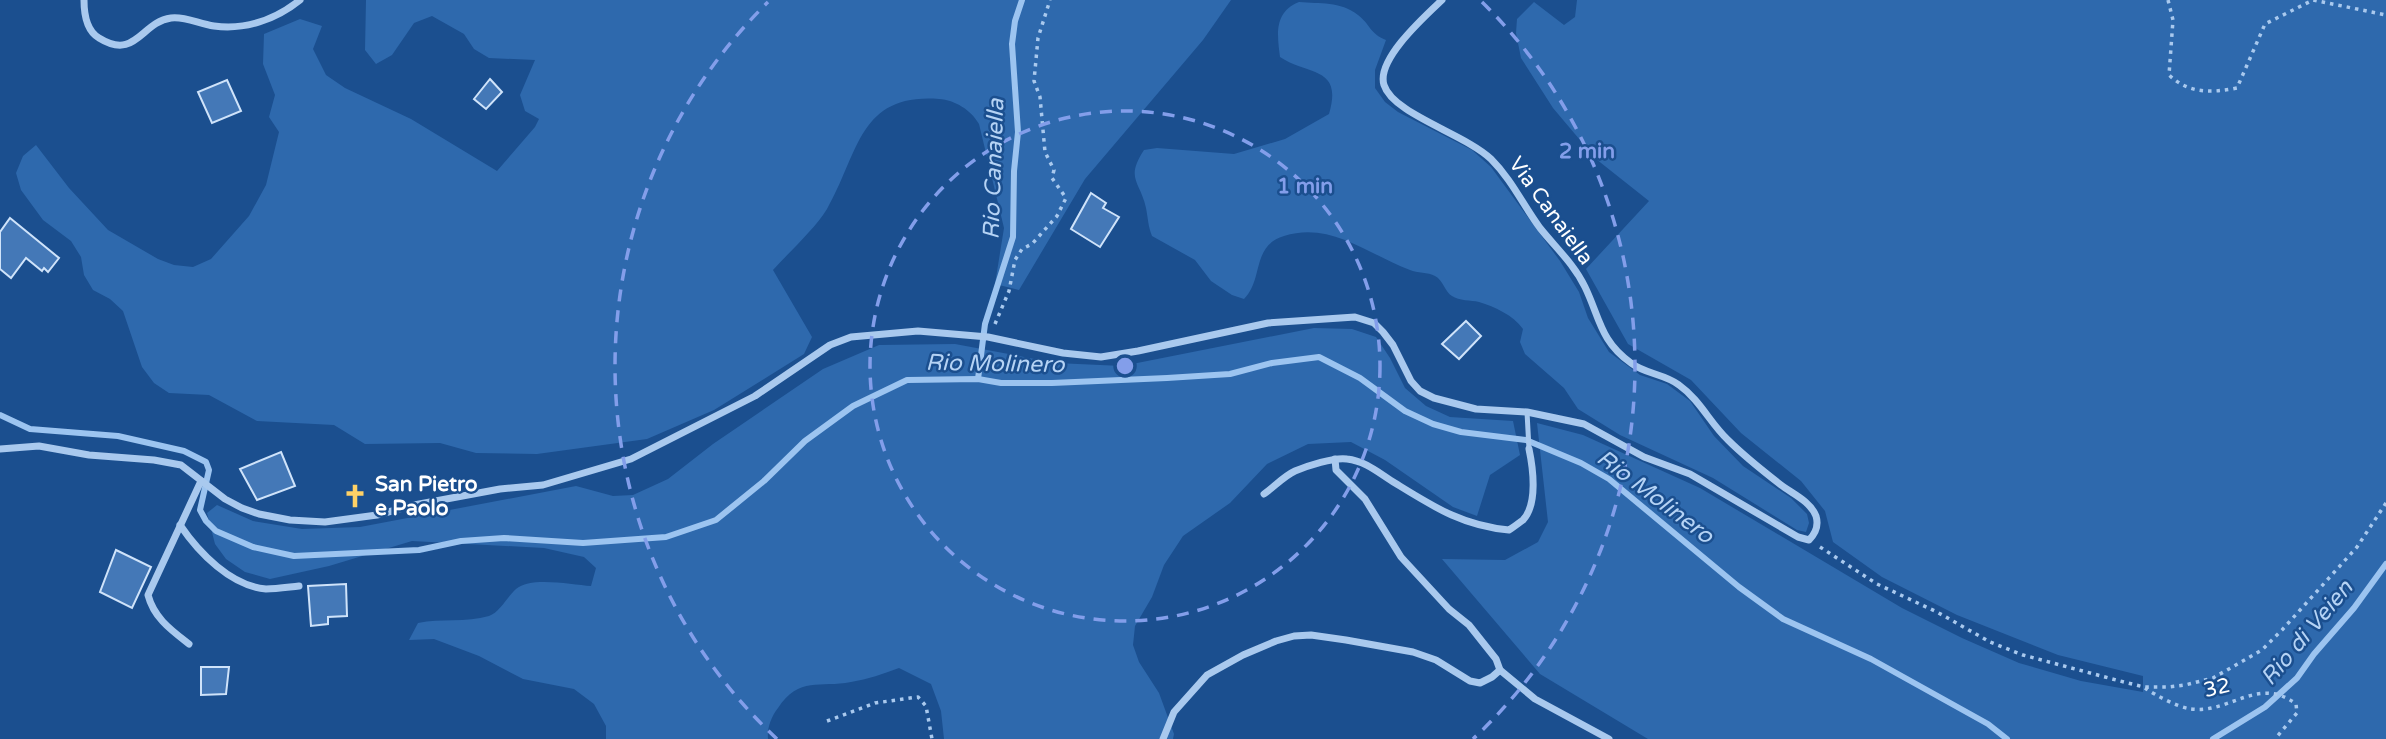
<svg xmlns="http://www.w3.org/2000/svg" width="2386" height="739" viewBox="0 0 2386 739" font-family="'Varela Round',sans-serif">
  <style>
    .green { fill: #2e69ad }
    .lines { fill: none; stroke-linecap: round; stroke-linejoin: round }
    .stream { stroke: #9cc4f0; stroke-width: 6 }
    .building { fill: #4478b7; stroke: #cfe3fa; stroke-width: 2 }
    .path { stroke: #a9c9ee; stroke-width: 3.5; stroke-dasharray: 3.5 5; stroke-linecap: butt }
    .service { stroke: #a9c9ee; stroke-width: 5 }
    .minor { stroke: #a9c9ee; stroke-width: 7 }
    .ring { fill: none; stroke: #839eea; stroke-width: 3.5; stroke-dasharray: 12 9 }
    .labels { text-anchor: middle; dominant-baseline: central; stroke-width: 5; stroke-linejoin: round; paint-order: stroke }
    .street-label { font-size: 21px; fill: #fff; stroke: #1b4f8f }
    .poi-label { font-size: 21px; font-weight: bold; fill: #fff; stroke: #1b4f8f; text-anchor: start }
    .water-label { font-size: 23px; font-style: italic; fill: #b5d3f5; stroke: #1b4f8f }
    .centre { fill: #839eea; stroke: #1b4f8f; stroke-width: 3.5 }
    .ring-label { font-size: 21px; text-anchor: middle; font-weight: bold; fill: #839eea; stroke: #1b4f8f; stroke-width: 5; stroke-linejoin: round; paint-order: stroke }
  </style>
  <rect width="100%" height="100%" fill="#1b4f8f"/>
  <g class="green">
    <path d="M366 0H1231L1203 40 1085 179 1019 290 995 284 1004 228 979 124C971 110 955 100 939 99 858 93 859 154 827 209 814 230 789 252 773 270L812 337 804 354 714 410 647 439 537 454 476 453 440 443 365 444 334 425 257 421 209 395 169 393 154 383 142 367 123 311 110 299 93 290 84 275 81 257 71 241 43 220 21 190 16 173 23 156 36 145 69 188 108 230 158 259 174 265 193 267 211 259 249 216 266 185 279 132 269 117 275 95 263 64 264 34 300 19 322 26 313 49 326 75 345 88 411 119 497 171 535 127 539 119 525 111 520 95 535 60 489 58 474 49 464 34 432 16 414 23 392 55 376 64 365 50Z"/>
    <path d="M1577 0H2386V739H1648L1540 674 1442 559 1505 560 1538 542 1548 522 1537 423 1583 435 1700 488 1902 608 1962 638 2019 663 2081 681 2143 692V676L2058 655 1957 615 1882 577 1833 542 1825 511 1801 481 1741 433 1691 380 1628 344 1586 269 1649 201 1596 159 1553 108 1521 58 1516 33 1517 19 1534 2 1564 25 1575 17Z"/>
    <path d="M1299 2C1320 4 1340 1 1358 15 1370 24 1370 34 1386 40L1375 70V88L1385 102 1398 112 1472 150 1491 167 1560 261 1579 292 1588 318 1609 352 1640 375 1667 384 1690 401 1714 436 1743 466 1791 498 1807 514 1809 523 1806 532 1797 530 1713 478 1620 435 1578 409 1564 388 1525 354 1520 342 1523 329C1513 315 1495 307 1479 302 1471 300 1459 301 1452 296 1445 292 1443 280 1435 276 1428 272 1417 273 1410 270 1369 255 1331 221 1284 236 1251 246 1264 279 1244 299L1232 295 1211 281 1195 260 1152 236C1148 226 1148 218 1146 208 1140 181 1125 179 1144 150L1157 148 1234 154 1285 139 1329 114C1343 66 1309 76 1280 57 1277 34 1274 12 1299 2Z"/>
    <path d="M1314 328 1352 329 1376 337 1390 358 1405 388 1426 406 1450 417 1513 421 1520 455 1490 475 1477 516 1453 507 1385 460 1351 442 1308 444 1267 464 1230 503 1183 536 1164 565 1152 597 1135 626 1133 645 1139 662 1159 693 1174 734 1173 739H944L941 711 931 684 899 668C883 674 868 679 851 682 820 688 799 676 778 708 771 717 767 728 768 739H606V726L594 704 574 689 523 679 479 656 434 639 409 640 418 623C441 618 466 623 489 616 500 612 507 597 516 589 531 576 572 585 591 586L596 568 584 557 544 548 412 541 329 566 270 579 245 572 226 559 215 544 207 513 217 505 253 521 302 529 360 527 576 486 613 496 633 495 668 479 713 444 823 369 879 345 955 344 1056 363 1122 366Z"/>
  </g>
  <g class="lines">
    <g class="stream">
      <path d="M978 379 985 324 1013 237 1014 171 1018 132 1012 44 1015 21 1022 0"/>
      <path d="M0 415 30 429 118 436 184 451 206 462 209 470 200 510 206 521 216 531 253 547 294 556 419 550 461 541 504 538 583 543 666 537 716 520 764 481 805 441 853 406 907 380 978 379 1001 383H1052L1167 378 1230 374 1272 363 1319 357 1360 378 1405 411 1433 424 1461 432 1526 440 1581 463 1609 479 1739 587 1783 619 1871 659 1988 724 2007 739"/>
      <path d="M2213 739 2265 707 2297 678 2314 654 2354 608 2386 564"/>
    </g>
  </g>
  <g class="building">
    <path d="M490 79 502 92 486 109 474 99Z"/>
    <path d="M227 80 241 111 212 123 198 92Z"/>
    <path d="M1091 193 1106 203 1103 208 1119 217 1100 247 1071 229Z"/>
    <path d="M10 218 59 258 48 272 44 268 42 271 26 258 11 278 0 269V232Z"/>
    <path d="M1466 321 1481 336 1459 359 1442 344Z"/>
    <path d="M281 452 295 486 257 500 240 469Z"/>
    <path d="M116 550 151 567 132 608 100 592Z"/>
    <path d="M346 584 347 616 328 617V624L311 626 308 586Z"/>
    <path d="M201 667H229L226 694 201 695Z"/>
  </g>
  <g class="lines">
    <g class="path">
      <path d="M2168 0 2173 20 2169 75C2189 94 2211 93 2237 88L2265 24 2313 0 2386 15"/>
      <path d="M995 324 1009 291 1015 260 1022 249 1032 244 1057 216 1066 198 1052 178 1054 170 1045 152 1040 97 1034 81 1038 38 1050 0"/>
      <path d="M1820 547 1877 584 1937 612 1990 642 2023 655 2120 681 2144 687H2169L2185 685 2213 678 2262 650 2282 630 2357 547 2386 503"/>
      <path d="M2145 688C2157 696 2177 707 2191 709 2230 714 2258 675 2296 704L2297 713 2275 739"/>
      <path d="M827 721 875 703 918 697 926 706 932 739"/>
    </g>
    <path class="service" d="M1527 412 1529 449"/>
    <g class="minor">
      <path d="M84 0C84 14 87 31 99 38 136 61 141 22 171 18 185 16 199 24 214 26 245 30 275 20 300 0"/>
      <path d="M0 449 39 446 89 455 154 460 181 465 225 499 242 508 259 514 290 520 325 522 377 515 414 505 500 489 543 485 631 459 755 396 830 345 851 337 918 331 988 337 1063 353 1101 357 1138 351 1268 323 1355 317 1374 323 1383 332 1393 345 1411 381 1420 391 1434 398 1476 409 1527 412 1584 424 1644 457 1690 474 1798 537 1809 540C1815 534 1819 526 1816 516 1810 501 1793 494 1781 485 1763 471 1744 456 1728 440 1710 423 1700 400 1679 385 1665 374 1645 374 1631 363 1600 341 1600 318 1585 287 1574 264 1556 248 1540 228 1523 205 1512 180 1491 159 1465 134 1393 114 1384 85 1376 60 1424 17 1442 0"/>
      <path d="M1335 459 1336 470 1365 499 1401 557 1449 609 1469 625 1496 659 1500 670 1535 699 1609 739"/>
      <path d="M1264 494C1274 487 1284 476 1295 471 1307 466 1334 457 1347 459 1366 461 1380 474 1395 483 1434 507 1463 526 1509 530 1514 527 1519 523 1523 520 1538 504 1533 468 1529 449"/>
      <path d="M180 525C199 553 231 586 266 589 277 589 289 587 299 586"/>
      <path d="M189 644C171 630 154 618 148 595L201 481"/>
      <path d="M1163 739 1174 712 1207 675 1243 655 1276 641 1294 636 1311 635 1346 640 1413 652 1436 660 1470 681 1480 683 1492 677 1500 670"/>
    </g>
  </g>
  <g class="ring">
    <circle cx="1125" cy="366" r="255"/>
    <path d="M777 739A510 510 0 0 1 768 2M1482 2A510 510 0 0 1 1473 739"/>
  </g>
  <defs>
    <g id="church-bare" transform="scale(1.89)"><path d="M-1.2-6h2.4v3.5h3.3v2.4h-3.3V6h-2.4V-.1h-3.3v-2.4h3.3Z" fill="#ffd166" stroke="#1b4f8f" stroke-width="2.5" paint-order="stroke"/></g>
  </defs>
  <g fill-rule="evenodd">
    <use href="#church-bare" x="355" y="496"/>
  </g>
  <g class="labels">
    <g class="street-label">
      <text transform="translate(1551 211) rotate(54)">Via Canaiella</text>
      <text transform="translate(2217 688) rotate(-13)">32</text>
    </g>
    <g class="poi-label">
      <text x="375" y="484">San Pietro<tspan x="375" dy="24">e Paolo</tspan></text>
    </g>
    <g class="water-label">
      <text transform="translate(994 169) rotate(-88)">Rio Canaiella</text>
      <text transform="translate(995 364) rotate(1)">Rio Molinero</text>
      <text transform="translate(1655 497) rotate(37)">Rio Molinero</text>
      <text transform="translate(2307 633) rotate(-50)">Rio di Veien</text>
    </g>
  </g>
  <circle cx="1125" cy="366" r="10" class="centre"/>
  <g class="ring-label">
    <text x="1587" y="158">2 min</text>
    <text x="1305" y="193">1 min</text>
  </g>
</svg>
